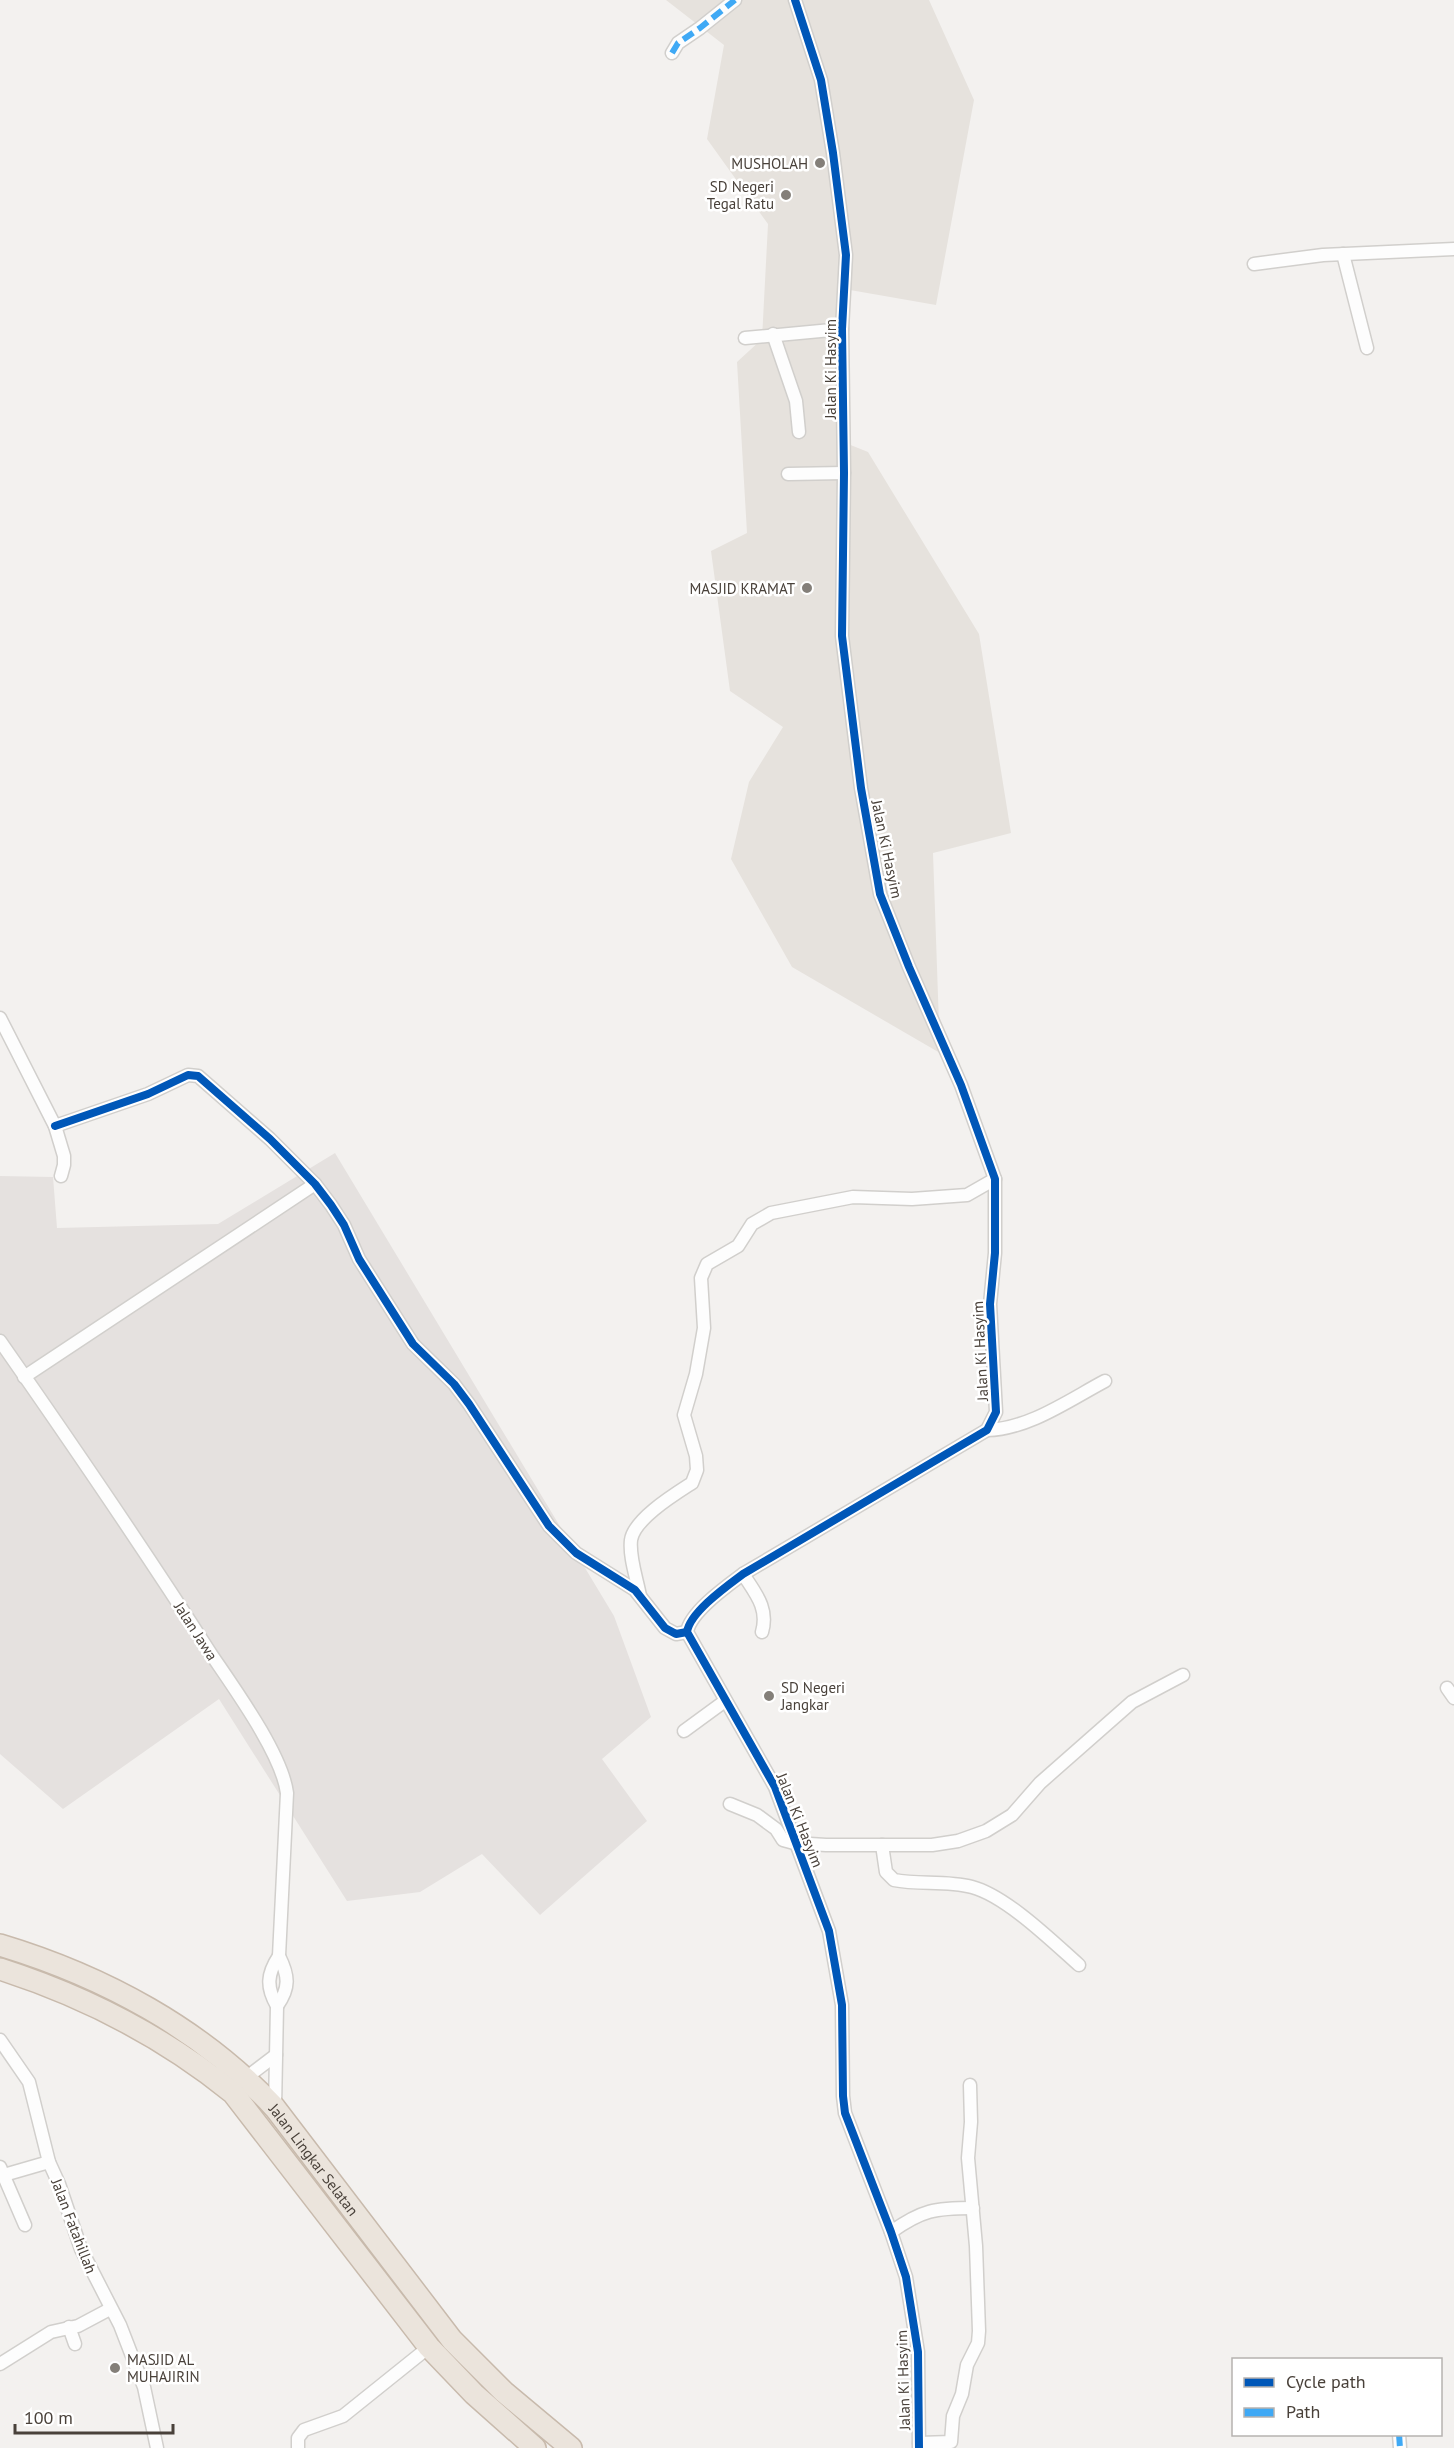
<svg xmlns="http://www.w3.org/2000/svg" width="1454" height="2448" viewBox="0 0 1454 2448" font-family="'PT Sans',sans-serif">
  <style>
    .residential { fill: #e6e2dd }
    .industrial { fill: #e5e1df }
    .lines { fill: none; stroke-linecap: round; stroke-linejoin: round }
    .street-casing { stroke: #d1cfcc; stroke-width: 15 }
    .highway-casing { stroke: #c8baac; stroke-width: 24 }
    .street { stroke: #fdfdfd; stroke-width: 12 }
    .highway { stroke: #ebe4dc; stroke-width: 21 }
    .quiet { stroke: #3fa9f5; stroke-width: 6; stroke-dasharray: 12 6; stroke-linecap: butt }
    .cycleway-casing { stroke: #fff; stroke-width: 11 }
    .cycleway { stroke: #0057b8; stroke-width: 8 }
    .poi-dot { fill: #847f79; stroke: #fff; stroke-width: 2 }
    .labels { text-anchor: middle; dominant-baseline: central; stroke-width: 5; stroke-linejoin: round; paint-order: stroke }
    .poi-label { font-size: 15px; fill: #49413a; stroke: #fff; text-anchor: end }
    .street-label { font-size: 15px; fill: #49413a; stroke: #fff }
  </style>
  <rect width="100%" height="100%" fill="#f3f1ef"/>
  <path class="residential" d="M666 0H929L974 100 936 305 850 290 848 444 868 452 979 634 1011 833 933 853 940 1053 792 967 731 859 749 782 783 727 730 691 711 551 747 533 737 362 762 339 768 224 707 139 724 45Z"/>
  <path class="industrial" d="M335 1153 614 1616 651 1717 602 1759 647 1821 540 1915 482 1854 420 1892 347 1901 219 1699 63 1809 0 1754V1176L53 1177 57 1228 218 1224Z"/>
  <g class="lines">
    <g class="street-casing">
      <g id="street">
        <path d="M795 0 821 80 833 153 846 255 842 329 844 473 842 636 861 788 880 894 909 967 961 1085 995 1179V1253L990 1304 996 1412 987 1430 743 1574C727 1586 690 1612 687 1632L775 1787 829 1931 842 2005 843 2096 845 2113 891 2232 906 2277 918 2352 919 2448"/>
        <path d="M672 53 678 43 700 28 735 0"/>
        <path d="M1343 254 1367 348"/>
        <path d="M1254 264 1323 255 1454 249"/>
        <path d="M773 334 796 401 799 432"/>
        <path d="M745 338 842 329"/>
        <path d="M788 474 844 473"/>
        <path d="M0 1018 55 1126 64 1156V1165L61 1176"/>
        <path d="M55 1126 148 1094 188 1075 198 1076 270 1139 315 1184 331 1205 344 1225 359 1259 413 1344 454 1384 469 1404 549 1526 576 1553 635 1590 665 1628 676 1634 687 1632"/>
        <path d="M0 1341C72 1444 143 1548 211 1654 234 1688 282 1754 287 1793L279 1956C289 1976 290 1988 277 2006"/>
        <path d="M24 1377 315 1184"/>
        <path d="M987 1430C1029 1429 1069 1400 1105 1381"/>
        <path d="M743 1574C755 1593 769 1608 762 1632"/>
        <path d="M640 1596C637 1579 629 1557 631 1540 634 1519 675 1494 692 1483L697 1470 696 1456 684 1415 696 1374 704 1328 701 1278 707 1264 738 1246 752 1224 771 1213 853 1197 912 1199 967 1195 995 1179"/>
        <path d="M1447 1688 1454 1698"/>
        <path d="M684 1731 725 1701"/>
        <path d="M730 1804 757 1815 776 1829 783 1840 794 1843 826 1845H932L958 1841 986 1831 1012 1815 1040 1783 1132 1702 1183 1675"/>
        <path d="M882 1845 886 1872 894 1880C919 1885 946 1880 972 1887 1006 1896 1052 1941 1079 1965"/>
        <path d="M0 2040 29 2082 49 2162 59 2184 81 2249 120 2325 144 2387 157 2448"/>
        <path d="M247 2077 276 2055"/>
        <path d="M275 2108 277 2006C266 1987 267 1974 279 1956"/>
        <path d="M0 2167 25 2225"/>
        <path d="M4 2175 49 2162"/>
        <path d="M891 2232C922 2210 935 2208 973 2208"/>
        <path d="M69 2327 75 2344"/>
        <path d="M0 2364 51 2332 78 2326 110 2309"/>
        <path d="M1399 2434 1400 2448"/>
        <path d="M919 2443 951 2442 953 2416 962 2394 967 2365 978 2343 979 2331 976 2246 968 2158 971 2122 970 2085"/>
        <path d="M298 2448V2438L304 2430 343 2416 429 2347"/>
      </g>
    </g>
    <g class="highway-casing">
      <g id="highway">
        <path id="s1" d="M0 1945C103 1976 202 2029 275 2108L452 2340 504 2392 571 2448"/>
        <path d="M0 1969C84 1996 164 2037 233 2093L429 2347 474 2394 535 2448"/>
      </g>
    </g>
    <use href="#street" class="street"/>
    <use href="#highway" class="highway"/>
    <g class="quiet">
      <path d="M672 53 678 43 700 28 735 0"/>
      <path d="M1399 2434 1400 2448"/>
    </g>
    <g class="cycleway-casing">
      <g id="cycleway">
        <path d="M795 0 821 80 833 153 846 255 842 329 844 473 842 636 861 788 880 894 909 967 961 1085 995 1179V1253L990 1304 996 1412 987 1430 743 1574C727 1586 690 1612 687 1632L775 1787 829 1931 842 2005 843 2096 845 2113 891 2232 906 2277 918 2352 919 2448"/>
        <path d="M55 1126 148 1094 188 1075 198 1076 270 1139 315 1184 331 1205 344 1225 359 1259 413 1344 454 1384 469 1404 549 1526 576 1553 635 1590 665 1628 676 1634 687 1632"/>
      </g>
    </g>
    <use href="#cycleway" class="cycleway"/>
  </g>
  <g class="poi-dot">
    <circle cx="820" cy="163" r="6"/>
    <circle cx="786" cy="195" r="6"/>
    <circle cx="807" cy="588" r="6"/>
    <circle cx="769" cy="1696" r="6"/>
    <circle cx="115" cy="2368" r="6"/>
  </g>
  <g class="labels">
    <g class="poi-label">
      <text x="808" y="163">MUSHOLAH</text>
      <text x="774" y="186">SD Negeri<tspan x="774" dy="17">Tegal Ratu</tspan></text>
      <text x="795" y="588">MASJID KRAMAT</text>
      <text x="781" y="1687" text-anchor="start">SD Negeri<tspan x="781" dy="17">Jangkar</tspan></text>
      <text x="127" y="2359" text-anchor="start">MASJID AL<tspan x="127" dy="17">MUHAJIRIN</tspan></text>
    </g>
    <g class="street-label">
      <text transform="translate(830 369) rotate(-90)">Jalan Ki Hasyim</text>
      <text transform="translate(887 849) rotate(78)">Jalan Ki Hasyim</text>
      <text transform="translate(980 1351) rotate(-93)">Jalan Ki Hasyim</text>
      <text transform="translate(196 1631) rotate(57)">Jalan Jawa</text>
      <text transform="translate(800 1820) rotate(68)">Jalan Ki Hasyim</text>
      <text stroke="none"><textPath href="#s1" startOffset="388">Jalan Lingkar Selatan</textPath></text>
      <text transform="translate(74 2226) rotate(69)">Jalan Fatahillah</text>
      <text transform="translate(903 2380) rotate(-92)">Jalan Ki Hasyim</text>
    </g>
  </g>
  <rect x="1232" y="2358" width="210" height="78" fill="#ffffff" stroke="#b6b3b0" stroke-width="1.5"/>
  <rect x="1244" y="2378" width="30" height="9" fill="#0057b8" stroke="#b6b3b0" stroke-width="1.5"/>
  <text x="1286" y="2388" font-size="18" fill="#49413a">Cycle path</text>
  <rect x="1244" y="2408" width="30" height="9" fill="#3fa9f5" stroke="#b6b3b0" stroke-width="1.5"/>
  <text x="1286" y="2418" font-size="18" fill="#49413a">Path</text>
  <path d="M15 2424v9h158v-9" fill="none" stroke="#49413a" stroke-width="3"/>
  <text x="24" y="2424" font-size="18" fill="#49413a" stroke="#ffffff" stroke-width="4.5" paint-order="stroke">100 m</text>
</svg>
